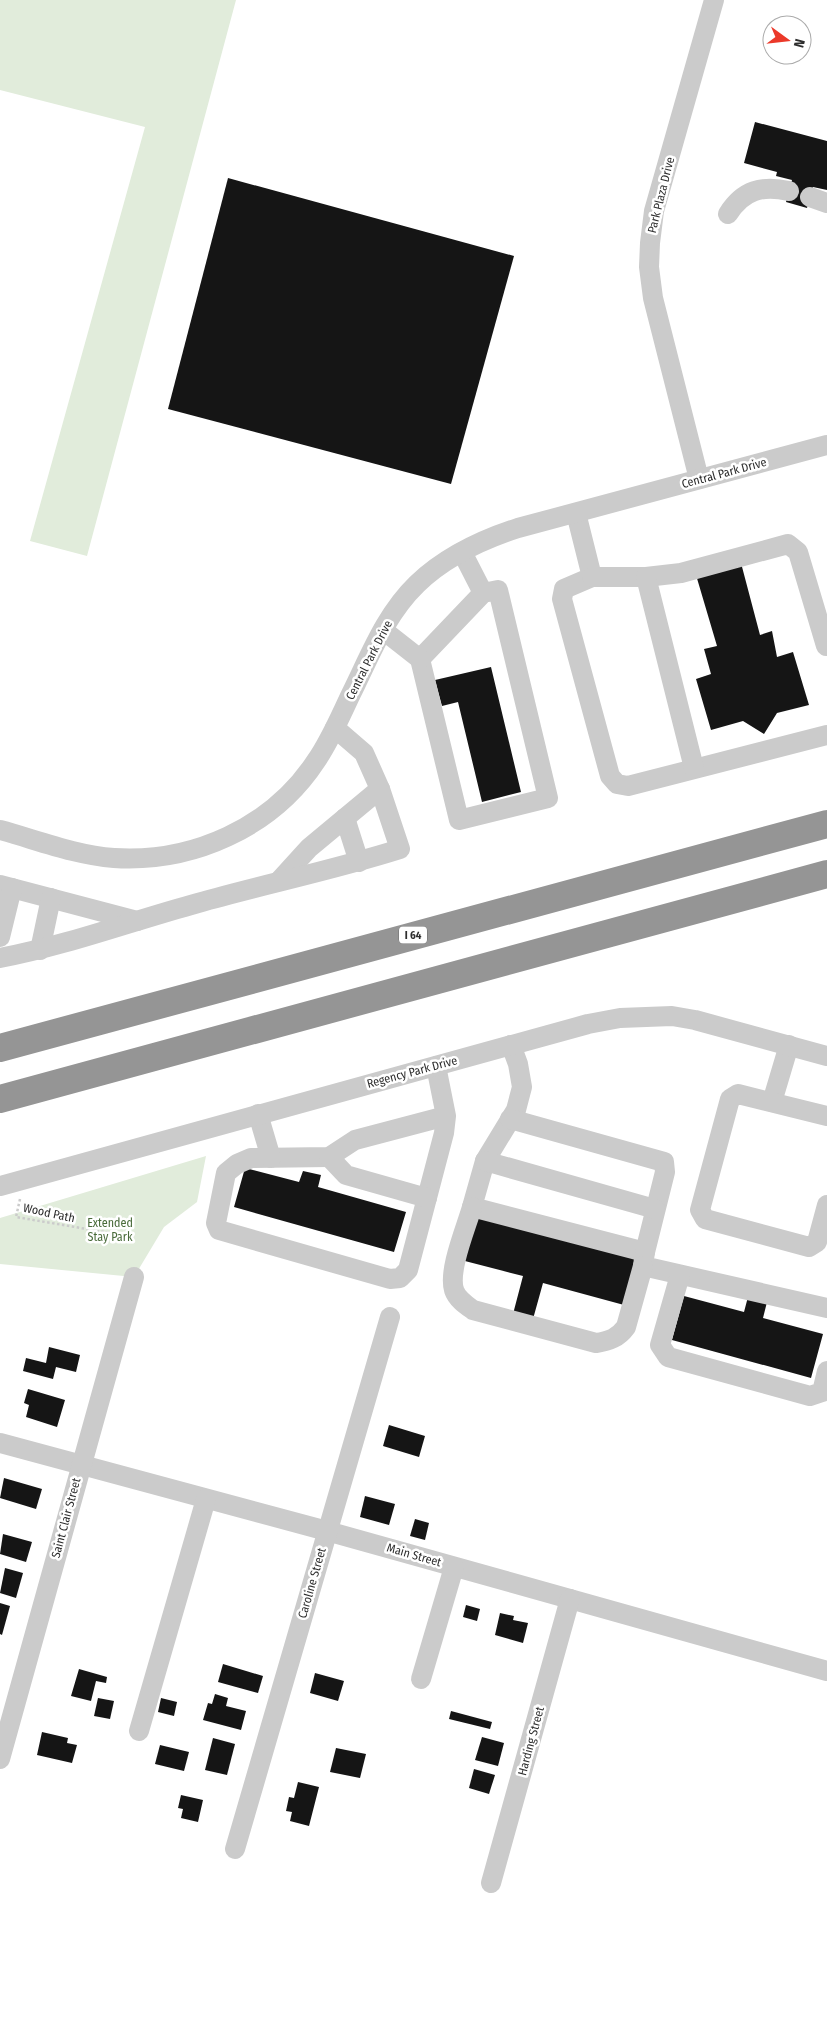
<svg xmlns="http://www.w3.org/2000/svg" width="827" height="2042" viewBox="0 0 827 2042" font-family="'Fira Sans Condensed',sans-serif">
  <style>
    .green { fill: #e1ecdb }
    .building { fill: #151515 }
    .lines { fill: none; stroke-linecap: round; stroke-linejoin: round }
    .path { stroke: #cbcbcb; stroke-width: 2.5; stroke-dasharray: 2.5 2.5; stroke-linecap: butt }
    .minor { stroke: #cbcbcb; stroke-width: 20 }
    .highway { stroke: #959595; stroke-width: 28 }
    .labels { text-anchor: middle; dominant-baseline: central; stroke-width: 5; stroke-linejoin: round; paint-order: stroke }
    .shield { fill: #fff; stroke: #6d6d6d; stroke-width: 1 }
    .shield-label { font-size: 11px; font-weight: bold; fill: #2e2e2e }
    .street-label { font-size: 12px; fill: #2e2e2e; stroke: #fff }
    .park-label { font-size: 12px; fill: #496b3a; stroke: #fff }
  </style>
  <rect width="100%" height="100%" fill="#fff"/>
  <g class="green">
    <path d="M0 0H236L87 556 30 541 145 127 0 90Z"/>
    <path d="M206 1156 197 1202 164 1227 134 1277 0 1264V1218Z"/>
  </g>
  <g class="building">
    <path d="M755 122 827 141V190L813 187 807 208 786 202 792 180 776 176 777 172 744 163Z"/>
    <path d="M228 178 514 256 451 484 168 409Z"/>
    <path d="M741 563 760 635 772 631 777 657 793 652 809 705 777 713 764 734 743 721 711 730 696 679 711 674 704 649 717 646 696 575Z"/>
    <path d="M491 667 521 792 482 802 458 702 442 706 435 680Z"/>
    <path d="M245 1168 299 1182 303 1171 321 1175 318 1187 406 1212 394 1252 234 1207Z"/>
    <path d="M473 1215 636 1259 624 1305 543 1283 533 1319 513 1314 523 1276 461 1260Z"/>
    <path d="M749 1293 768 1298 763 1318 823 1334 811 1378 672 1340 684 1296 744 1312Z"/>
    <path d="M49 1347 80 1355 76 1372 56 1367 53 1379 23 1371 26 1358 46 1363Z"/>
    <path d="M28 1389 65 1400 57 1427 26 1417 29 1405 24 1403Z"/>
    <path d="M389 1425 425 1436 419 1457 383 1446Z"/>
    <path d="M4 1478 42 1489 36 1509 0 1498Z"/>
    <path d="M365 1496 395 1504 389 1525 360 1517Z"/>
    <path d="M415 1519 429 1523 425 1540 410 1536Z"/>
    <path d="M3 1534 32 1542 26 1562 0 1554Z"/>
    <path d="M5 1568 23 1573 16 1598 0 1593Z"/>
    <path d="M0 1603 10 1606 2 1635 0 1634Z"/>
    <path d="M466 1605 480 1609 477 1621 463 1617Z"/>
    <path d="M500 1613 514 1616 513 1620 528 1623 523 1643 495 1635Z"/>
    <path d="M223 1664 263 1676 258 1693 218 1682Z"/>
    <path d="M79 1669 107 1677 106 1683 96 1681 91 1701 71 1696Z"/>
    <path d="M315 1673 344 1681 338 1701 310 1693Z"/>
    <path d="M215 1694 228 1698 226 1706 246 1711 241 1730 203 1720 208 1703 212 1704Z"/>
    <path d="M98 1698 114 1701 110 1719 94 1716Z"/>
    <path d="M161 1698 177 1702 174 1716 158 1712Z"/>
    <path d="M451 1711 492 1722 490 1729 449 1719Z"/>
    <path d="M42 1732 68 1738 67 1743 77 1745 72 1763 37 1755Z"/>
    <path d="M482 1737 504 1743 498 1766 475 1760Z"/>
    <path d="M213 1738 235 1744 227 1775 205 1770Z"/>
    <path d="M160 1745 189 1752 184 1771 155 1764Z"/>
    <path d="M336 1748 366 1754 360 1778 330 1772Z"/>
    <path d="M474 1769 495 1775 489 1794 469 1788Z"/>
    <path d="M298 1782 319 1787 309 1826 290 1821 292 1812 286 1811 289 1797 294 1798Z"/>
    <path d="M181 1795 203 1800 198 1822 181 1818 183 1809 178 1808Z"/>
  </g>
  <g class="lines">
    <path class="path" d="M20 1199 16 1217 122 1235"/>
    <g class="minor">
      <path d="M810 197 827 203"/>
      <path d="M728 214C743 190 762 185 789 191"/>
      <path d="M699 479 653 298 649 267 650 243 654 211 714 0"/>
      <path d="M576 513 592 577 564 589 562 599 610 776 617 784 628 786 827 735"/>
      <path d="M462 552 483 593 498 590 548 798 459 820 420 659 483 593"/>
      <path d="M592 577H646L681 573 788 544 798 552 826 646"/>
      <path d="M646 577 694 768"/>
      <path d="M383 630 420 659"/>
      <path d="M345 818 359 862"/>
      <path d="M0 830C37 840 75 855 114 858 192 863 272 828 316 761 330 741 340 717 351 694 370 656 385 615 417 584 445 557 481 540 518 528L827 445"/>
      <path d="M279 881 309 848 380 789"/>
      <path d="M0 885 137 921"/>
      <path d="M0 937 12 888"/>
      <path d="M40 950 51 898"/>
      <path d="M0 958C68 945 132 921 198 903 265 884 334 870 400 849L380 789 364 753 335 728"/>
      <path d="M511 1045 518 1064 522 1087 516 1110 485 1161 472 1207 645 1252 643 1266 827 1308"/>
      <path d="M436 1066 446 1116 444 1133 408 1270 400 1278 390 1279 219 1230 216 1223 226 1173 237 1164 251 1158 329 1157 355 1140 446 1116"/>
      <path d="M772 1102 789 1045"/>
      <path d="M258 1114 271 1158"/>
      <path d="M827 1116 738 1094 730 1099 700 1210 705 1219 809 1247 817 1242 827 1205"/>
      <path d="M510 1119 664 1162 665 1172 645 1252"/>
      <path d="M329 1157 346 1175 427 1198"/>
      <path d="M485 1161 655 1209"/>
      <path d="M0 1186 588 1024 620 1018 672 1016 695 1020 827 1056"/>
      <path d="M472 1207C466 1228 448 1270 454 1290 457 1299 466 1305 473 1310L596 1343C609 1341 618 1338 626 1327L643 1266"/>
      <path d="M680 1275 660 1345 668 1357 810 1396 822 1392 827 1371"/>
      <path d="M0 1443 327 1531 827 1671"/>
      <path d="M421 1679 454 1567"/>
      <path d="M139 1731 206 1499"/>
      <path d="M0 1759 134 1277"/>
      <path d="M235 1849 390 1317"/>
      <path d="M491 1883 570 1599"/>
    </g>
    <g class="highway">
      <path d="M0 1048 827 824"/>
      <path d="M0 1099 827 874"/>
    </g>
  </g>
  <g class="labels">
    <rect class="shield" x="399" y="926.5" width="28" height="17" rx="4"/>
    <g class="shield-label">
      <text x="413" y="935">I 64</text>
    </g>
    <g class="street-label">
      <text transform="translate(661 195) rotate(-76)">Park Plaza Drive</text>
      <text transform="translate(724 473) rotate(-15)">Central Park Drive</text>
      <text transform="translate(369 660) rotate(-63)">Central Park Drive</text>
      <text transform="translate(412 1072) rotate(-15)">Regency Park Drive</text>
      <text transform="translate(49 1213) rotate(12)">Wood Path</text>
      <text transform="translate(66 1518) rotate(-75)">Saint Clair Street</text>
      <text transform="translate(414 1555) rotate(16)">Main Street</text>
      <text transform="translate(312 1583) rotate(-74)">Caroline Street</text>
      <text transform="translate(531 1741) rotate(-75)">Harding Street</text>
    </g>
    <g class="park-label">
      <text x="110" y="1223">Extended<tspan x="110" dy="14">Stay Park</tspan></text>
    </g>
  </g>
  <g transform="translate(787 40) rotate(105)"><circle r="24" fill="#ffffff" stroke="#ababab"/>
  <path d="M0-4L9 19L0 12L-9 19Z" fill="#eb392a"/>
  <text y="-8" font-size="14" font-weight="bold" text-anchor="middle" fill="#2e2e2e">N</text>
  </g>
</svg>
